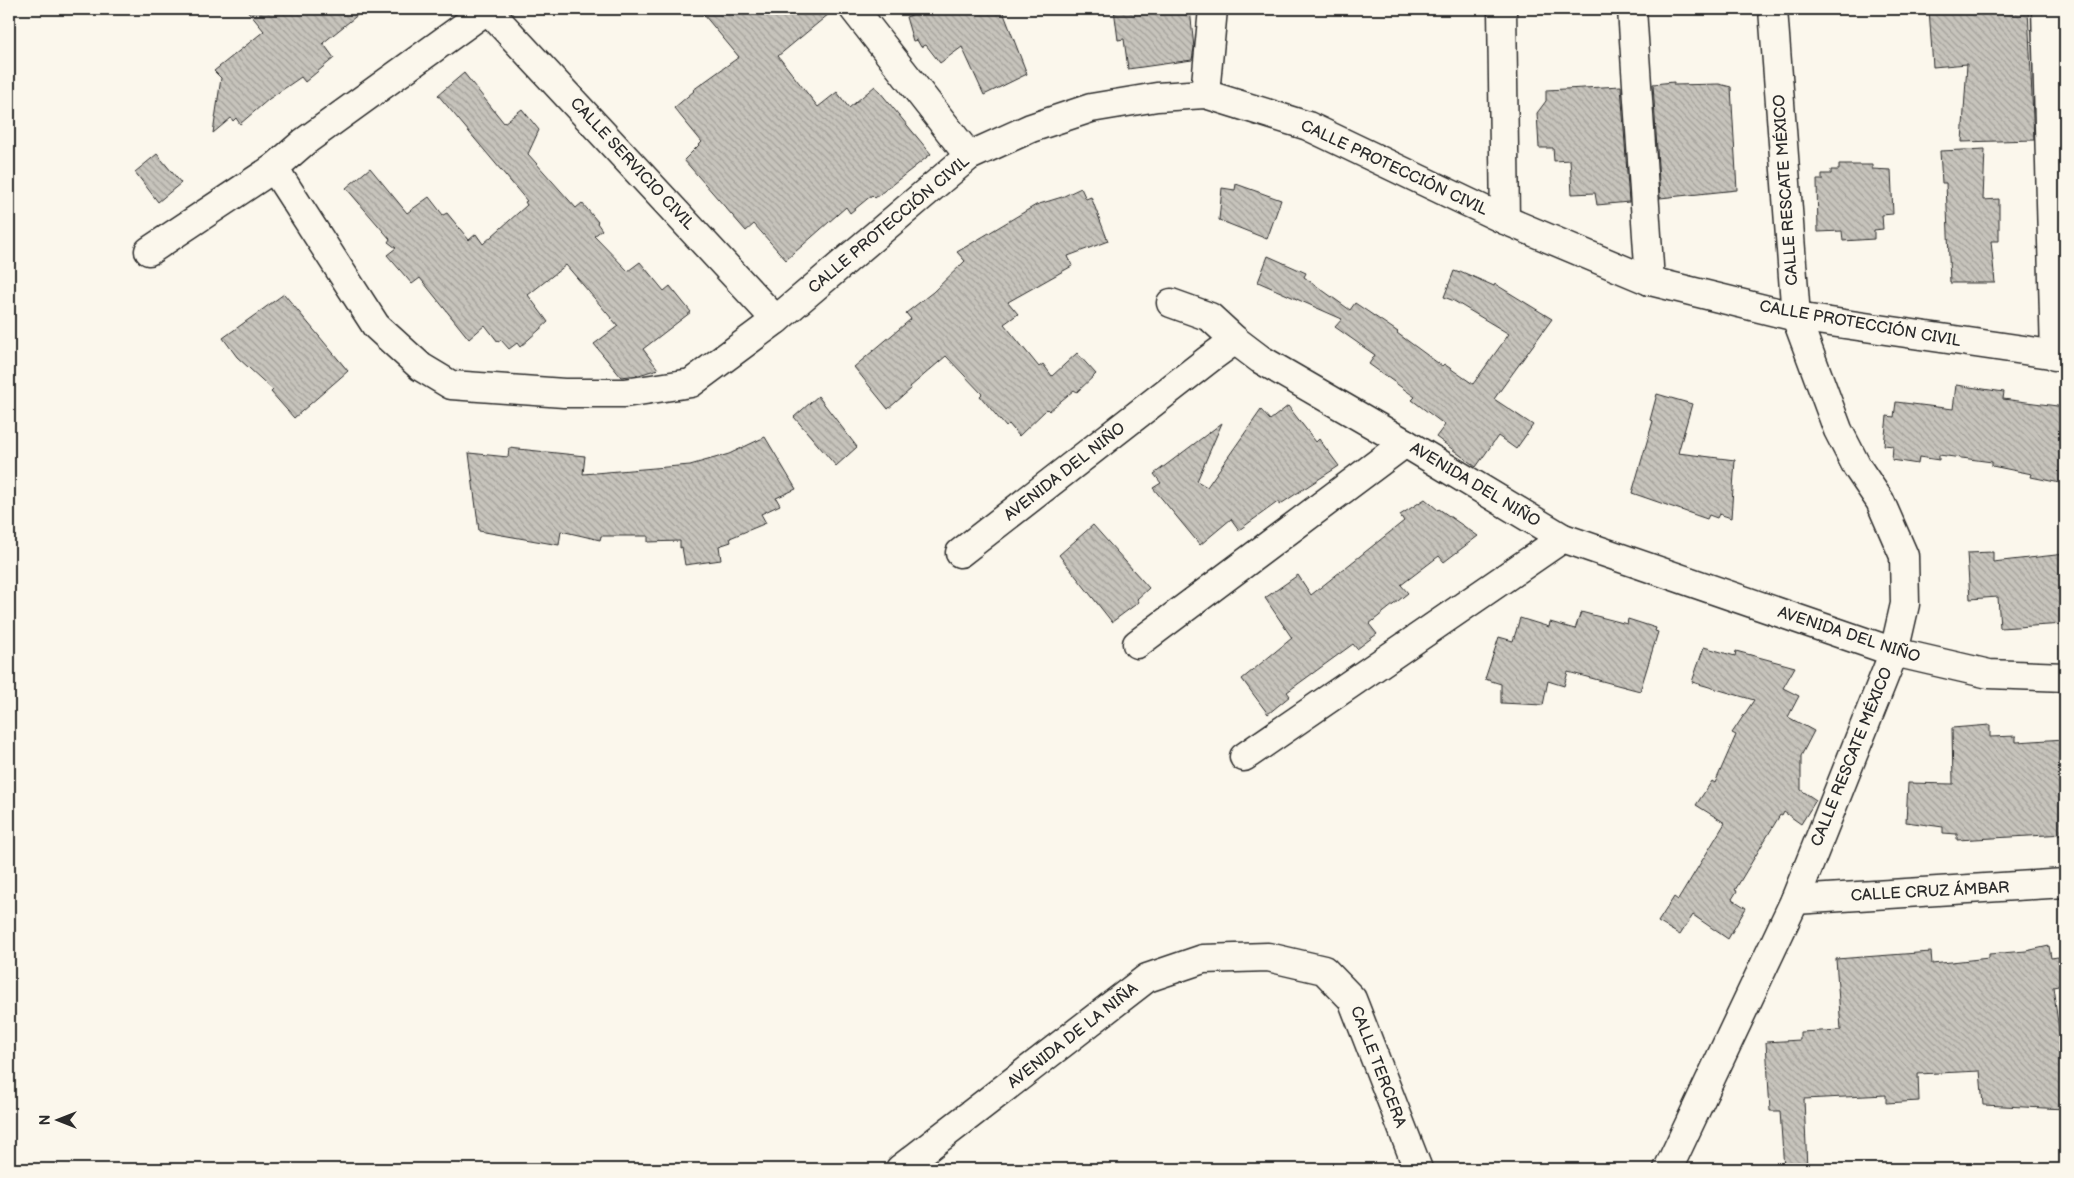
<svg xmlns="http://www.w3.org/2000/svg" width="2074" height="1178" viewBox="0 0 2074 1178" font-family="'Balsamiq Sans',sans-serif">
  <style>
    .building { fill: url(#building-back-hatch); stroke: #2b2b2b }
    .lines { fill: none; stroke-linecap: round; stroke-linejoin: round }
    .minor-casing { stroke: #2b2b2b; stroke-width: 31 }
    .minor { stroke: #fbf7ec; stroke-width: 28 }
    .labels { text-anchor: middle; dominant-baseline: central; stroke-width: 5; stroke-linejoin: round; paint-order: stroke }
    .street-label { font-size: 16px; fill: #2b2b2b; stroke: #fbf7ec }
  </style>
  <defs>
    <pattern id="building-back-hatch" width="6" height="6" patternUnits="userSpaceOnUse" patternTransform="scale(1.25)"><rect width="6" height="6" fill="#c7c4bc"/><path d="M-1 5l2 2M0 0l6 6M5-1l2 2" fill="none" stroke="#a29f99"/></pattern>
  </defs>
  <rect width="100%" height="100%" fill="#fbf7ec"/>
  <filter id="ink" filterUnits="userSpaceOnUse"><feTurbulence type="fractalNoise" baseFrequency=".02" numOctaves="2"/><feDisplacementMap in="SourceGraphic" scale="10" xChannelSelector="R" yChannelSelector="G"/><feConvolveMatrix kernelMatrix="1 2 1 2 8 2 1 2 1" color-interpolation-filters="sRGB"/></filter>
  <g filter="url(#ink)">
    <g class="building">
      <path d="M246 9H365L323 43 334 58 305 82 301 77 269 99 240 124 236 118 233 121 231 118 213 133 221 78 214 71 264 31Z"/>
      <path d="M699 9H835L778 56 818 107 837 92 849 108 875 86 931 154 875 198 872 195 850 213 846 207 786 260 754 224 746 231 684 160 702 142 674 108 694 91 693 90 739 57Z"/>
      <path d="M928 9H1002L1027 74 984 95 962 47 940 63 926 45 921 47 917 40 913 41 906 17Z"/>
      <path d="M1114 9H1190L1194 48 1192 60 1128 69 1124 39 1118 40Z"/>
      <path d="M1929 9H2028L2034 140 1962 142 1967 64 1933 67Z"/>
      <path d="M464 73 504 123 522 109 539 130 528 154 576 208 582 203 598 222 597 223 602 230 594 236 628 271 640 262 664 291 670 286 691 312 643 349 658 369 639 375 621 377 594 344 618 326 566 265 528 295 548 322 520 347 517 343 509 349 501 340 498 342 485 325 469 339 420 278 412 284 387 255 396 248 388 242 390 239 346 188 370 168 407 213 429 197 443 215 447 213 469 240 476 234 483 244 527 205 525 202 527 201 438 95Z"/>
      <path d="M1674 82V85L1719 84 1731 87 1737 190 1660 198 1653 84Z"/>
      <path d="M1621 86 1629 202 1597 205 1595 193 1572 194 1570 160 1554 161 1553 148H1539L1537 113 1546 101V90Z"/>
      <path d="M1985 149 1983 200 1999 199V241H1991L1995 283H1950L1946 183H1942L1940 151Z"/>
      <path d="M157 154 181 183 158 202 135 172Z"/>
      <path d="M1839 165H1872V169L1891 170 1893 214 1882 215 1883 229 1874 230V239L1843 241 1842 231 1818 232 1817 180H1822V174H1831V170H1839Z"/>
      <path d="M1236 184 1281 200 1267 239 1219 220 1222 188 1235 190Z"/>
      <path d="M1081 188 1086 199 1091 197 1108 241 1068 256 1072 266 1008 302 1018 314 1004 324 1039 367 1043 364 1052 376 1077 353 1096 374 1077 392 1074 390 1049 411 1047 409 1019 436 1009 424 1006 427 980 396 982 394 946 356 910 387 911 389 888 409 854 367 911 319 906 313 933 292 965 261 957 252 1036 205 1062 197Z"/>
      <path d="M1268 256 1306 273 1304 277 1350 310 1355 303 1398 332 1397 333 1442 366 1444 364 1473 384 1509 334 1454 301 1444 297 1454 271 1460 273V271L1494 286 1495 284 1552 319 1494 399 1533 425 1516 449 1498 436 1476 467 1436 437 1445 425 1412 400 1415 397 1369 364 1375 355 1335 327 1342 319 1258 282Z"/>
      <path d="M284 294 348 371 294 418 271 392 273 390 237 357 223 338Z"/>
      <path d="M1956 385 2004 392 2003 399 2065 407 2062 442H2065V484L2031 477 2032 474 1992 466V462L1939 455V460L1919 457 1918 464 1892 460 1893 446 1884 445 1887 416 1894 417 1896 402 1953 409Z"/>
      <path d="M1657 394 1692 404 1678 453 1735 460 1731 518 1719 514 1717 518 1709 515 1707 519 1632 493 1653 421 1650 420Z"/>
      <path d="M818 396 857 447 836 466 794 417Z"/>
      <path d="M1288 406 1316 442 1319 439 1339 466 1279 505V501L1239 530 1231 519 1200 545 1153 488 1161 483 1154 474 1222 423 1197 481 1207 487 1261 410 1270 420Z"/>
      <path d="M765 437 796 489 776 498 780 505 761 514 766 523 730 538 731 542 719 546 721 560 685 565 682 547 680 548V541L648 542V536H601L600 540 561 531 559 545 479 531 469 453 508 457 509 448 585 456 583 474 690 465 729 454Z"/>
      <path d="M1425 499 1438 510 1439 509 1478 536 1444 562 1439 556 1401 585 1408 593 1369 624 1377 634 1357 649 1353 644 1287 692 1290 696 1268 714 1242 679 1292 638 1265 598 1298 575 1311 595 1404 521 1400 515Z"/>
      <path d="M1093 525 1149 588 1137 599 1139 602 1112 622 1059 555Z"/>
      <path d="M1993 552V562L2065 554V624L2000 628 1998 597 1970 599 1967 553Z"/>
      <path d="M1581 612 1627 624 1628 619 1656 628 1655 631 1658 632 1640 691 1568 672 1564 686 1548 681 1543 705 1501 703V684L1485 679 1499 637 1513 641 1520 618 1549 627 1550 622 1575 629Z"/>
      <path d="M1704 647 1735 656 1736 651 1795 667 1783 688 1799 696 1788 717 1814 731 1801 756V790L1816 800 1801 824 1784 812 1782 816 1780 815 1735 890 1737 891 1732 899 1746 908 1728 939 1693 915 1680 935 1658 922 1674 897 1678 900 1725 823 1696 805 1712 781 1715 783 1736 735 1732 733 1754 700 1692 682Z"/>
      <path d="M1990 725V737L2016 736V742L2065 739V834L1957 840V834L1943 833V827L1906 822 1908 783 1953 784 1952 728Z"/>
      <path d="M2049 946 2051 958 2058 957 2064 985 2053 987 2060 1037 2064 1036 2065 1109 1983 1105 1980 1071 1918 1074 1919 1101 1886 1103V1095L1804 1099 1807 1169H1784L1780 1111H1770L1766 1042 1800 1040V1032L1841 1030 1836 959 1931 952 1932 964 1989 958V954L2026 951Z"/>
    </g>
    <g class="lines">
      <g class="minor-casing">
        <g id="minor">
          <path d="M487 9 776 320"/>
          <path d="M854 9 969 156"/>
          <path d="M1502 9 1505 220"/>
          <path d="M1632 9 1650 281"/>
          <path d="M2046 9 2055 356"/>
          <path d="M1205 94 1213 9"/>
          <path d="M274 168 376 326 421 367 451 385 564 393H625L691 383 776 320 969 156 1031 128 1091 108 1157 97 1205 94 1308 126 1505 220 1650 281 1796 317 2065 356"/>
          <path d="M149 251 274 168 304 142 488 9"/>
          <path d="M1171 303 1210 317 1235 340 1260 359 1405 443 1563 538 1894 652 1989 674 2065 677"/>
          <path d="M960 553 1209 359 1235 340"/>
          <path d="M1137 644 1405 443"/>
          <path d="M1244 757 1563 538"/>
          <path d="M1795 900 2065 883"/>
          <path d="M900 1169 1147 978 1203 959 1268 957 1324 970 1352 999 1418 1169"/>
          <path d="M1668 1169 1795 900 1894 652 1905 604 1904 556 1880 501 1857 467 1838 430 1796 317 1773 9"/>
        </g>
      </g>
      <use href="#minor" class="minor"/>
    </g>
  </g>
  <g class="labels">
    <g class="street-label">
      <text transform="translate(632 164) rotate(47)">CALLE SERVICIO CIVIL</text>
      <text transform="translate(1394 168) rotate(25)">CALLE PROTECCIÓN CIVIL</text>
      <text transform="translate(1786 190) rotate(-94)">CALLE RESCATE MÉXICO</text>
      <text transform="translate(889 225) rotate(-40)">CALLE PROTECCIÓN CIVIL</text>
      <text transform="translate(1860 324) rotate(10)">CALLE PROTECCIÓN CIVIL</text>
      <text transform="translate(1065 472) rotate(-38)">AVENIDA DEL NIÑO</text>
      <text transform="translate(1475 485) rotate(31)">AVENIDA DEL NIÑO</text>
      <text transform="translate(1849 635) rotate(18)">AVENIDA DEL NIÑO</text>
      <text transform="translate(1852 757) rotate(-68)">CALLE RESCATE MÉXICO</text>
      <text transform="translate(1930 892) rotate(-3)">CALLE CRUZ ÁMBAR</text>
      <text transform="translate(1073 1036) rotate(-38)">AVENIDA DE LA NIÑA</text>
      <text transform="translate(1378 1067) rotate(69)">CALLE TERCERA</text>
    </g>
  </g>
  <rect width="2074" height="1178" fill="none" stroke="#fbf7ec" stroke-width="30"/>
  <rect x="15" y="15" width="2044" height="1148" fill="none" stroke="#2b2b2b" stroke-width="2" filter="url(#ink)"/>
  <g transform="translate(58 1120) rotate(270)" stroke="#fbf7ec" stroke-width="4" paint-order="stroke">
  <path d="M0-4L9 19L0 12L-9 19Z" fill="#2b2b2b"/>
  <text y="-8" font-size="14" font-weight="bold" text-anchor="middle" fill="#2b2b2b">N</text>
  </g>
</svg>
